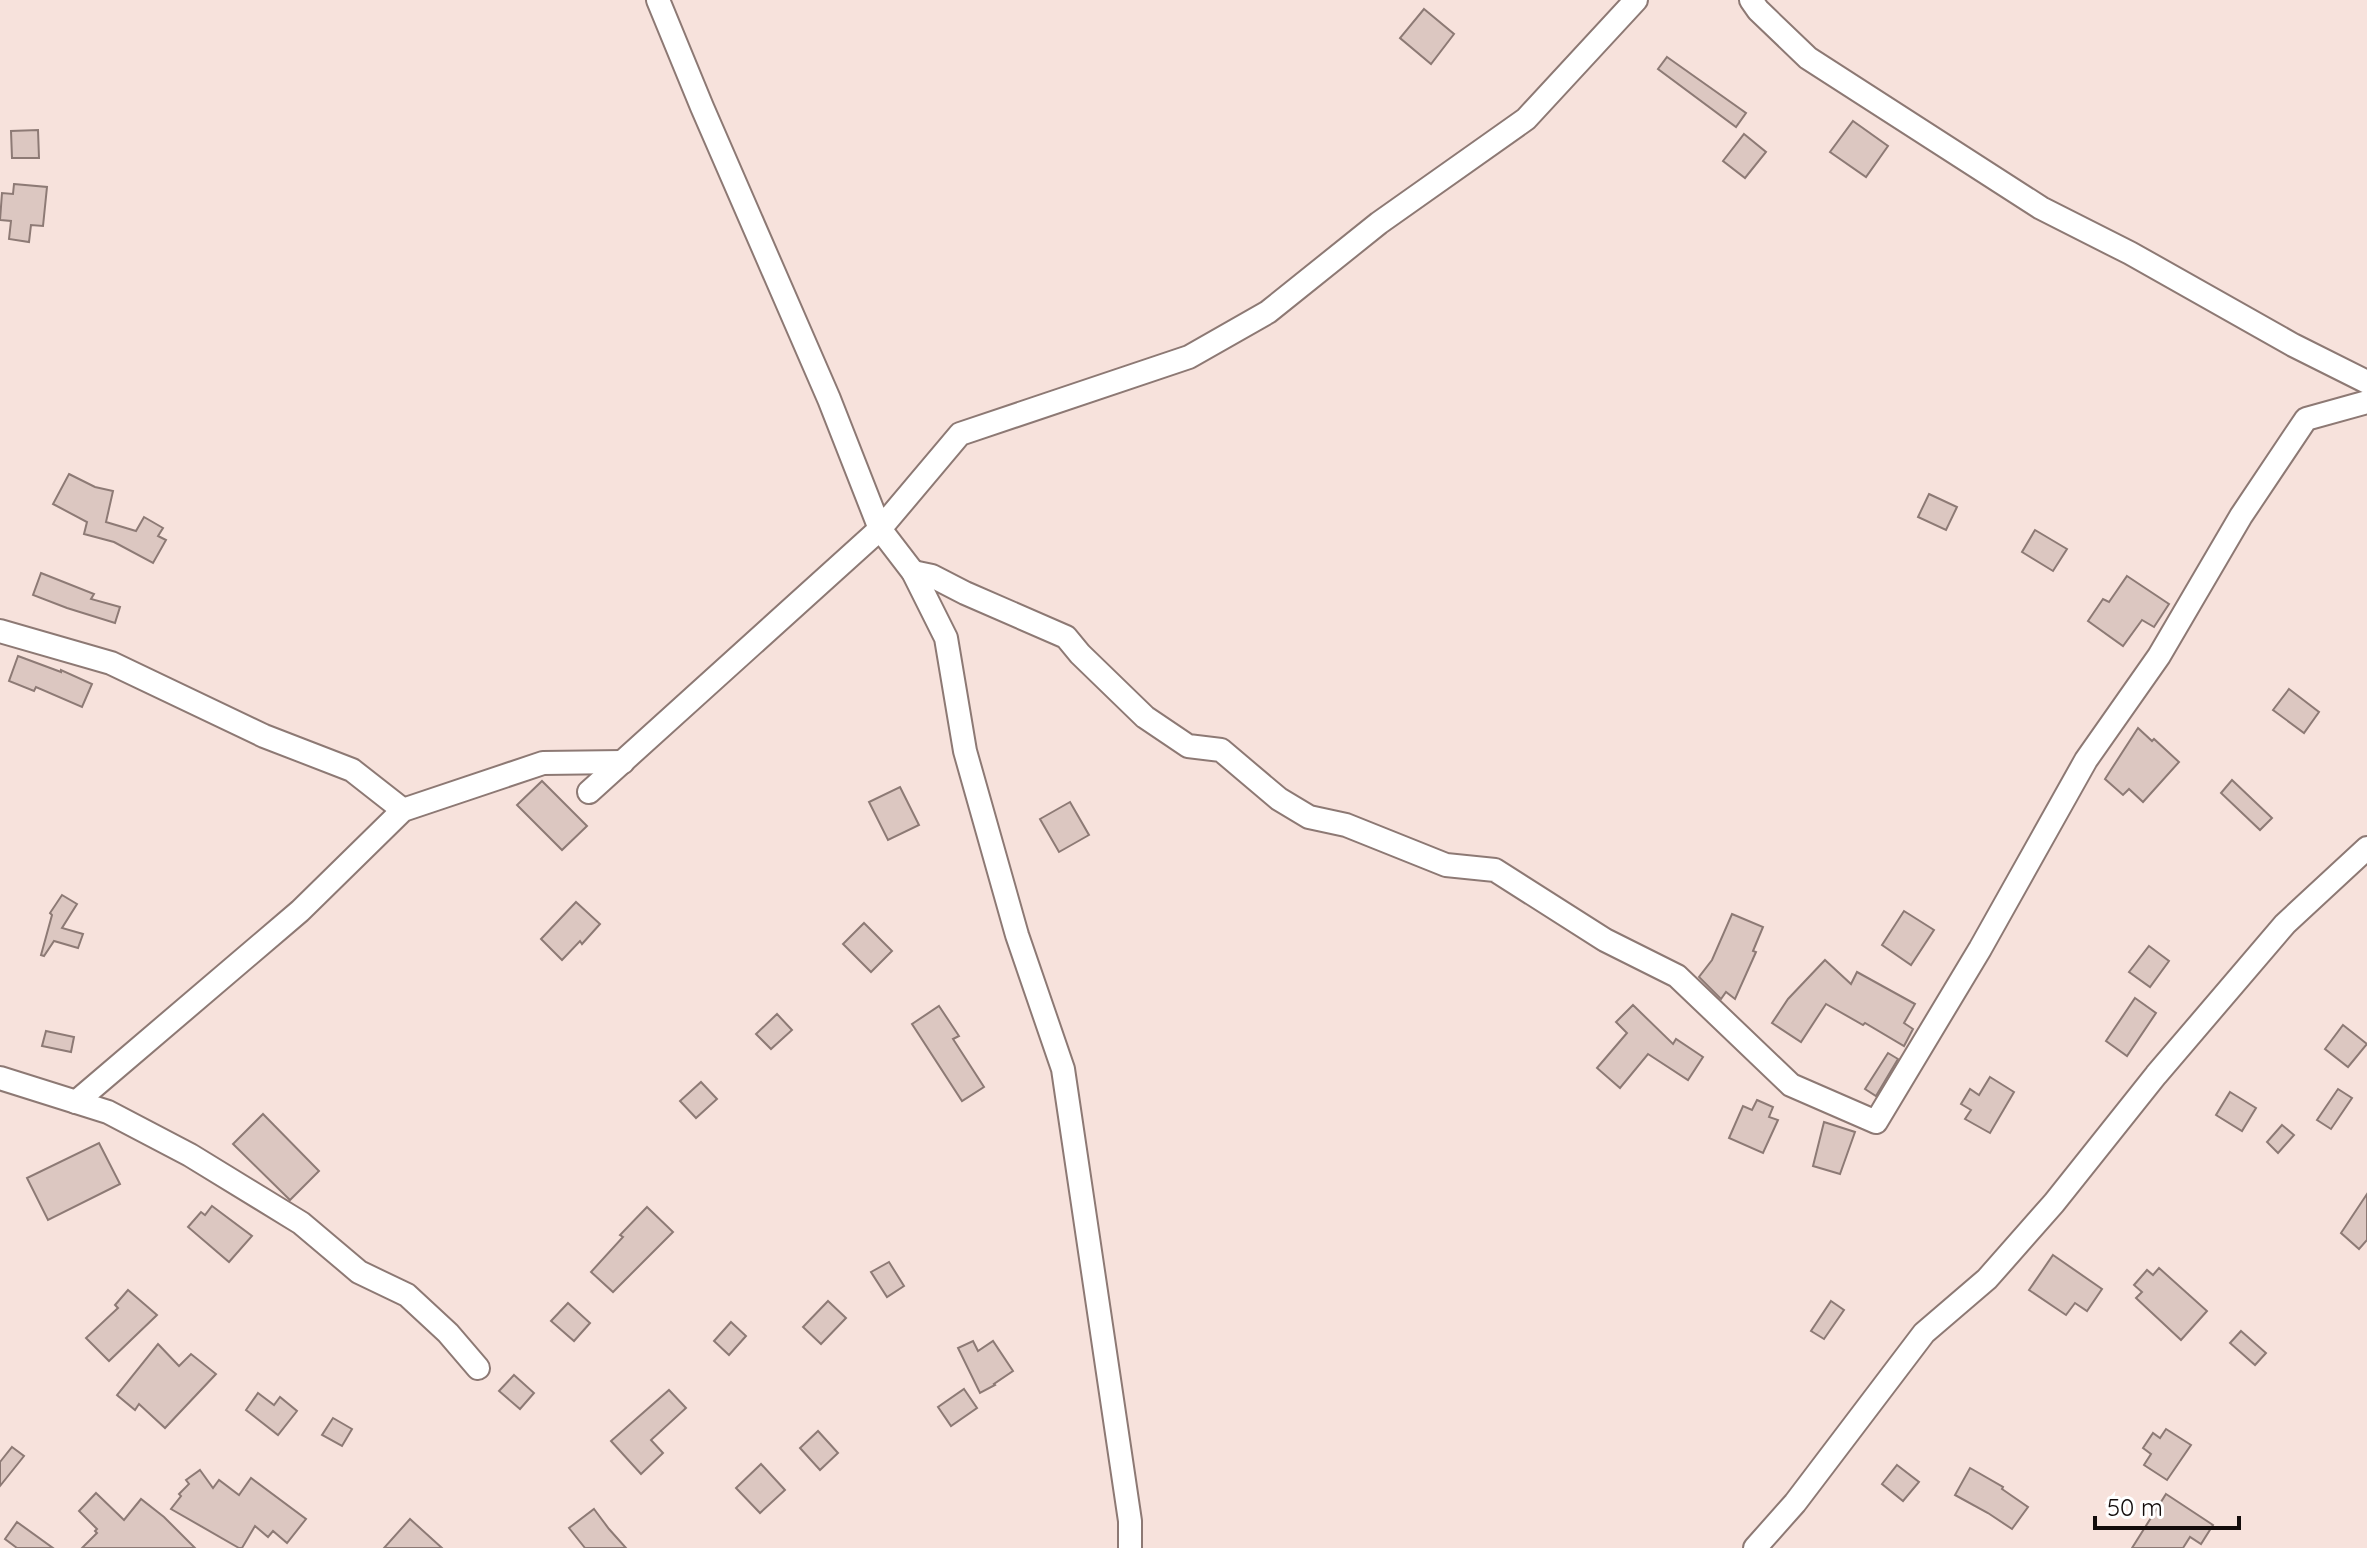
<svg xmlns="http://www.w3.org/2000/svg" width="2367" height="1548" viewBox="0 0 2367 1548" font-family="Quicksand,sans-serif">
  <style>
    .building { fill: #dcc7c1; stroke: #8d7a75; stroke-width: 2 }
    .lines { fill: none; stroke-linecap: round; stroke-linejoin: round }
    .street-casing { stroke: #8d7974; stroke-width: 26 }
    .street { stroke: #fff; stroke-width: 22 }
  </style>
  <rect width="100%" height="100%" fill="#f7e2dc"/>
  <g class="building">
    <path d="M1424 9 1454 34 1431 64 1400 38Z"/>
    <path d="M1667 57 1746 113 1736 127 1658 69Z"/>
    <path d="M1853 121 1888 146 1866 177 1830 152Z"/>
    <path d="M38 130 39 158H12L11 131Z"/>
    <path d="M1744 134 1766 152 1745 178 1723 161Z"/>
    <path d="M14 184 47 187 43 226 31 225 29 242 9 239 11 221 0 220 2 193 13 194Z"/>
    <path d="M69 474 95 487 113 491 106 522 136 531 144 517 163 528 158 536 166 540 153 563 114 542 84 534 87 522 53 504Z"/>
    <path d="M1929 494 1957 507 1946 530 1918 517Z"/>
    <path d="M2035 530 2067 549 2053 571 2022 552Z"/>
    <path d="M41 573 94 594 91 599 120 607 115 623 67 608 33 595Z"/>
    <path d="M2127 576 2169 604 2154 627 2142 620 2123 646 2088 621 2103 599 2109 602Z"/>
    <path d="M18 656 61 672V670L92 684 82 707 36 687 34 691 9 681Z"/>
    <path d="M2289 689 2319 712 2304 733 2273 710Z"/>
    <path d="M2138 728 2152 741 2154 739 2179 762 2143 802 2129 789 2123 795 2105 779Z"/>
    <path d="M2232 780 2272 818 2260 830 2221 793Z"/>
    <path d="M542 781 587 826 562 850 517 805Z"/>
    <path d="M900 787 919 825 888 840 869 802Z"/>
    <path d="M1070 802 1089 835 1059 852 1040 819Z"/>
    <path d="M62 895 77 904 62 928 83 934 78 948 54 941 44 956 41 955 52 915 50 913Z"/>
    <path d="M576 902 600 924 582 944 580 941 562 960 541 939Z"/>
    <path d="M1904 911 1934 930 1911 965 1882 945Z"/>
    <path d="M1732 914 1763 927 1753 951 1756 952 1735 999 1726 992 1721 999 1699 977 1712 960Z"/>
    <path d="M864 923 892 951 871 972 843 944Z"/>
    <path d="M2149 946 2169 961 2150 987 2129 972Z"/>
    <path d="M1825 960 1851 984 1857 972 1915 1004 1904 1023 1913 1029 1904 1046 1865 1023 1863 1025 1826 1004 1801 1042 1772 1023 1788 999Z"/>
    <path d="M2135 998 2156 1013 2127 1056 2106 1041Z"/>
    <path d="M1633 1005 1673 1044 1676 1039 1703 1057 1688 1080 1648 1054 1620 1088 1597 1068 1627 1033 1616 1022Z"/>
    <path d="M939 1006 959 1036 953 1039 984 1087 962 1101 912 1024Z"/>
    <path d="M777 1014 792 1030 771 1049 756 1034Z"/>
    <path d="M2343 1025 2367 1044 2348 1067 2325 1049Z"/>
    <path d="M46 1031 74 1037 71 1052 42 1046Z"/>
    <path d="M1888 1053 1898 1059 1876 1096 1865 1089Z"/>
    <path d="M1990 1077 2014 1092 1990 1133 1965 1119 1971 1110 1961 1104 1970 1089 1979 1095Z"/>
    <path d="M701 1082 717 1099 696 1118 680 1101Z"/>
    <path d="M2338 1089 2352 1098 2331 1129 2317 1120Z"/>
    <path d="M2230 1092 2256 1108 2242 1131 2216 1115Z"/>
    <path d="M1757 1100 1773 1107 1769 1117 1778 1120 1763 1153 1729 1138 1743 1106 1752 1110Z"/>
    <path d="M263 1114 319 1171 290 1200 233 1144Z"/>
    <path d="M1824 1122 1855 1132 1840 1174 1813 1166Z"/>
    <path d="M2282 1125 2294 1135 2278 1153 2267 1142Z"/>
    <path d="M99 1143 120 1184 48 1220 27 1178Z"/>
    <path d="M2367 1194V1240L2359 1249 2341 1233Z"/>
    <path d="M212 1206 252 1236 229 1262 188 1227 201 1212 205 1215Z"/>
    <path d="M647 1207 673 1232 613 1292 591 1272 623 1237 620 1235Z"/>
    <path d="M2053 1255 2102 1289 2087 1311 2075 1303 2066 1315 2029 1290Z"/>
    <path d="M889 1262 904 1286 887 1297 871 1272Z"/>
    <path d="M2159 1268 2207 1311 2181 1340 2136 1298 2142 1292 2134 1285 2147 1270 2153 1275Z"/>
    <path d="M128 1290 157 1315 109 1361 86 1338 118 1308 115 1305Z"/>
    <path d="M828 1301 846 1318 821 1344 803 1327Z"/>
    <path d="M1831 1301 1844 1310 1824 1339 1811 1331Z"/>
    <path d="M568 1303 590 1323 574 1341 551 1321Z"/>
    <path d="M731 1322 746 1336 729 1355 714 1341Z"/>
    <path d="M2241 1331 2266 1353 2255 1365 2230 1343Z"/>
    <path d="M973 1341 978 1351 993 1341 1013 1371 994 1384 995 1385 980 1393 958 1348Z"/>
    <path d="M158 1344 179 1366 191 1354 216 1374 165 1428 139 1404 135 1410 117 1395Z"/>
    <path d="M514 1375 534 1393 520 1409 499 1391Z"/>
    <path d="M964 1389 977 1408 951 1426 938 1407Z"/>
    <path d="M669 1390 686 1408 651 1440 663 1453 641 1474 611 1441Z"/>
    <path d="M258 1393 274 1405 280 1397 297 1411 278 1435 246 1410Z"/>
    <path d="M333 1418 352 1429 342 1446 322 1435Z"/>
    <path d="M2166 1429 2191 1445 2167 1480 2144 1465 2151 1454 2143 1448 2153 1433 2160 1438Z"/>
    <path d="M818 1431 838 1453 820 1470 800 1448Z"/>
    <path d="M12 1447 24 1456 0 1486V1462Z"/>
    <path d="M761 1464 785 1490 760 1513 736 1488Z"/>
    <path d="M1897 1465 1919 1482 1903 1501 1882 1484Z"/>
    <path d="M1970 1468 2003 1487 2002 1489 2028 1507 2012 1529 1988 1513 1955 1495Z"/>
    <path d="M200 1470 213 1488 219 1480 239 1495 251 1478 306 1519 287 1543 273 1531 268 1537 255 1526 242 1548H239L171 1509 181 1496 179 1494 189 1484 186 1480Z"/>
    <path d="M96 1493 124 1520 141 1499 164 1517 195 1548H82L97 1533 95 1531 97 1529 79 1511Z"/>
    <path d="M2166 1494 2213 1525 2201 1544 2190 1537 2183 1548H2132Z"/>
    <path d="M594 1509 609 1529 626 1548H585L569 1528Z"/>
    <path d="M410 1519 442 1548H384Z"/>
    <path d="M17 1522 53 1548H17L5 1539Z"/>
  </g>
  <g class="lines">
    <g class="street-casing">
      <g id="street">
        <path d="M658 0 702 107 829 399 880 529 960 434 1189 357 1268 312 1379 223 1526 119 1636 0"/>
        <path d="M1751 0 1758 10 1808 58 2041 208 2130 253 2293 345 2367 382"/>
        <path d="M913 572 932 576 965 593 1066 637 1080 654 1145 717 1188 746 1221 750 1279 799 1309 817 1346 825 1446 865 1495 870 1605 940 1677 976 1791 1085 1876 1122 1980 949 2086 760 2159 656 2241 516 2306 419 2367 402"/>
        <path d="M0 631 111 663 264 736 352 770 403 810"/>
        <path d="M589 792 880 529 913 572 946 638 965 751 1017 935 1063 1069 1130 1521V1548"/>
        <path d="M0 1078 108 1112 190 1155 301 1223 359 1272 407 1295 448 1333 478 1368"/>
        <path d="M76 1102 300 911 403 810 543 763 623 762"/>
        <path d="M1755 1548 1795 1503 1924 1333 1987 1279 2054 1203 2156 1075 2285 924 2367 848"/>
      </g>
    </g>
    <use href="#street" class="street"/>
  </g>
  <path d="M2095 1516v12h144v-12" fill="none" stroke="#130c0b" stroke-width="4"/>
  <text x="2107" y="1516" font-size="24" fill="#130c0b" stroke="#ffffff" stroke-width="6" paint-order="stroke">50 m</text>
</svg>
